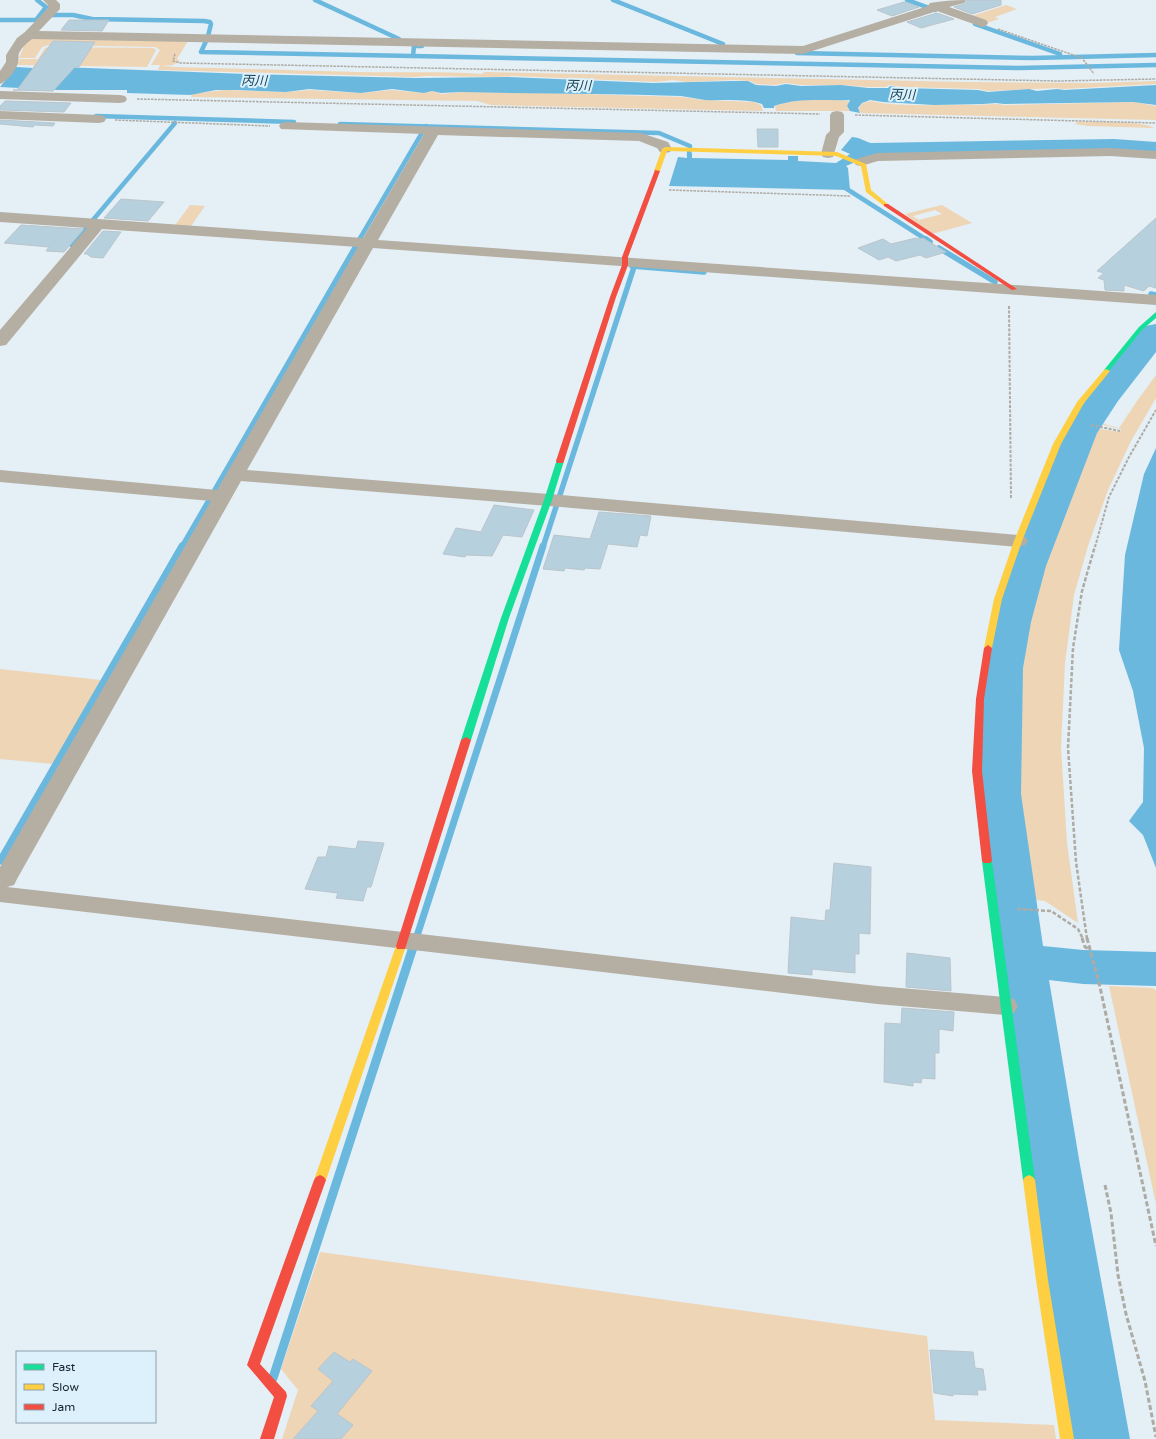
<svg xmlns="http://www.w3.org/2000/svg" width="1156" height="1439" viewBox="0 0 1156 1439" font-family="'Varela Round','Noto Sans JP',sans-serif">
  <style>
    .green { fill: #eed5b6; fill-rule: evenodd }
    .water { fill: #6ab8de }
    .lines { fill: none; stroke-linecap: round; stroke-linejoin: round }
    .stream-far3 { stroke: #6ab8de; stroke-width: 4.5 }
    .stream-far2 { stroke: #6ab8de; stroke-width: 5.5 }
    .stream-far1 { stroke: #6ab8de; stroke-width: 7 }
    .stream { stroke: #6ab8de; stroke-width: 9 }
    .river { fill: #6ab8de; fill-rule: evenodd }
    .building { fill: #b7d0dd; stroke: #bac5cc }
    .path-far3 { stroke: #aeaba4; stroke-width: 1.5; stroke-dasharray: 2.5 1; stroke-linecap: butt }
    .path-far2 { stroke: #aeaba4; stroke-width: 2; stroke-dasharray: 3 1.5; stroke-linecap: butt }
    .path-far1 { stroke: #aeaba4; stroke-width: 2.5; stroke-dasharray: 4 2; stroke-linecap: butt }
    .path { stroke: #aeaba4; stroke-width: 3; stroke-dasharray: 5 2.5; stroke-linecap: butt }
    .street { fill: #b5aea3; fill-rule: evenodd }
    .fast { fill: #16e098; fill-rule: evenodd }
    .slow { fill: #ffcf43; fill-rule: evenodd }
    .jam { fill: #f24e42; fill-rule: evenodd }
    .labels { text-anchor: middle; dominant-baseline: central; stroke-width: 4; stroke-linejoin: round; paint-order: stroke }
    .far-water-label { font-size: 13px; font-style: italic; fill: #144055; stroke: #ddf1fd }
  </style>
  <rect width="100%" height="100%" fill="#e4eff6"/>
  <g class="green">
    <path d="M1006 5 1017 9 995 17 999 19 987 23 969 17Z"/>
    <path d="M36 37 188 41 177 59 180 61 173 65 162 66 175 67C235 68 296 71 357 72 398 73 439 71 481 74L485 72 966 82 1094 83 1156 81V84L1063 89 1056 88 988 91 979 89 903 87 889 85 886 87H867L842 85H801L786 83 775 85 756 84 750 81 733 80 687 82 673 80 656 82 513 76 498 77 426 76 415 77 158 70 160 65H151L160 50 155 47 49 45 42 47 35 58H19L26 41Z"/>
    <path d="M50 47 153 48 156 50 147 67 17 65 20 59H38L45 48Z"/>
    <path d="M225 90 287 92 310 90 362 93 391 90 425 93 432 91 442 94 462 92 548 93 682 97 704 100 754 102 761 105 763 111 491 105 477 101 191 97 192 94Z"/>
    <path d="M823 99 849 101 847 107 850 111H776L775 106C791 100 806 100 823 99Z"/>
    <path d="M870 101C905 108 941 104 977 105 986 105 994 103 1004 105L1134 102 1156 106V120L861 113 858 109 863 103Z"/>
    <path d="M1077 122C1090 122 1147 121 1154 128L1088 126 1075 124Z"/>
    <path d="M190 205 205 206 189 229 173 228Z"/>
    <path d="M942 205 972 223 932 234 905 214ZM935 210 942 214 919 220 913 216Z"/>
    <path d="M1156 346V349L1147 358 1101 423 1119 428 1137 401 1156 375V398L1131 441 1108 490 1088 546 1074 595 1065 663 1061 747 1067 843 1078 923 1045 901 1028 899 1013 802 1012 720 1015 665 1024 611 1042 553 1076 463 1094 428 1120 432 1121 429 1099 424 1145 358Z"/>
    <path d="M0 669 101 680 53 764 0 759Z"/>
    <path d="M1109 986 1152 988 1156 990V1204Z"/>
    <path d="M320 1252 927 1336 935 1420 1054 1425 1056 1439H282L298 1390 281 1369Z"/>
  </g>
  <g class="water">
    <path d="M34 66 246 74 416 78 509 77 653 83 733 81H748L756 85 776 86 786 84 801 86 841 85 868 88H888L890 86 904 88 978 90 988 92 1029 89 1037 91 1057 89 1064 90 1156 85V105L1133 102 1004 104 996 103 983 104 934 105 883 102 870 100 862 103 858 108 860 113 850 111 847 106 850 100C824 101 800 97 774 106V108H764L762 104C743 98 724 101 705 100 697 99 689 97 681 96 608 93 535 94 461 92L441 93 432 91 424 93 392 89 361 93 309 89 286 92 237 90H216L190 95 127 93V90H58L0 87 16 67 33 68Z"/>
    <path d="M852 137C862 138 863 141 871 143L929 148 931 153 872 155 846 166 848 168 850 190 669 186 678 157 687 158V153H692V158L788 160V156H798V161L836 163 850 154 841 150Z"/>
    <path d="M1156 448V868L1143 835 1129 821 1143 802 1144 748 1133 691 1119 650 1125 555 1144 474Z"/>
    <path d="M1156 953V981C1140 979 1114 982 1107 964L1116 960Z"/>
  </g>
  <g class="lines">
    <g class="stream-far3">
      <path d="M315 0 399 39"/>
      <path d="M613 0 723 44"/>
      <path d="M907 0 935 10"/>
      <path d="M42 15H73L92 19 204 21 210 22 211 24 208 36"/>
      <path d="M0 20H36L46 7 37 0"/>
      <path d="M975 24 1060 54"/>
      <path d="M207 39 201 52 413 56 414 46H422"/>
      <path d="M797 53 1033 58 1156 55"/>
      <path d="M413 56 1018 68 1156 65"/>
      <path d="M96 116 294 122"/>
      <path d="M340 124 659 133 690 146 689 155"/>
      <path d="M839 184 927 240"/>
      <path d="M76 240 175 123"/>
      <path d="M359 240 426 126"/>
    </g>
    <g class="stream-far2">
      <path d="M926 239 930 242"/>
      <path d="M72 245 77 239"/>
      <path d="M939 248 995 282"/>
      <path d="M632 266 704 272"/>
      <path d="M1151 294 1156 295"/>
      <path d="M182 547 360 239"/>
      <path d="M543 547 634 267"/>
    </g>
    <g class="stream-far1">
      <path d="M0 861 182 546"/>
      <path d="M416 939 543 546"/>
    </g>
    <path class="stream" d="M273 1378 416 938"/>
    <g class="river">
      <path d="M1114 139 1156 142V158L1114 155 872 159 863 157 859 151 863 145 872 143Z"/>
      <path d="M1156 324V352L1118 401 1097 433 1046 566 1031 622 1023 668 1021 794 1043 946 1083 950 1156 952V986L1083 984 1049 980 1080 1165 1130 1439H1070L1028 1165 990 902 979 794 983 668 993 622 1008 566 1063 433 1095 387 1125 350 1145 326Z"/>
    </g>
  </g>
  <g class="building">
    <path d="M967 0H1001V5L972 14 954 7 964 4Z"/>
    <path d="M904 2 919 7 892 16 877 10Z"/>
    <path d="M937 13 954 19 921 28 907 22Z"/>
    <path d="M69 20H109L102 31 61 30Z"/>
    <path d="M53 41 95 42 79 67H75L53 91 13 90H17Z"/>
    <path d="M5 101 71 103 64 112 0 110V106Z"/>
    <path d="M0 120 55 123 53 126 35 125 33 127 0 124Z"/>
    <path d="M757 129H778V147H758Z"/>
    <path d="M121 199 164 202 148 221 104 218Z"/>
    <path d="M1156 218V288L1149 286 1144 291 1124 285V291L1105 290 1104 280 1098 278 1104 273 1097 271Z"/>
    <path d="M21 225 84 229 64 252 46 251 49 247 4 243Z"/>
    <path d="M103 231 121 232 103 258 91 257 87 254H84Z"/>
    <path d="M916 238 918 239 923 238 946 252 926 258 920 255 896 261 888 257 879 260 858 248 883 239 891 244Z"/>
    <path d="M494 505 534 510 522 537 503 535 492 556 466 555 465 557 443 554 456 528 481 532Z"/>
    <path d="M599 512 651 516 647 536 640 535 637 547 608 544 600 569 585 568 584 570 565 568 564 571 543 569 554 535 590 539Z"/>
    <path d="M358 841 384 843 371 887H367L363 901 336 898 338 893 305 889 318 857H326L329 846 356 849Z"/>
    <path d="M834 863 871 867 870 934 859 933V954H855V973L812 969V975L788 973 791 917 825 921 826 910H830Z"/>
    <path d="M907 953 950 958 951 991 906 987Z"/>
    <path d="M902 1008 954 1012 953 1031 939 1029V1053H935V1079L922 1078 921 1083 913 1082V1086L884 1082 885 1023 901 1024Z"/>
    <path d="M930 1350 973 1352 975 1368 983 1369 986 1390H977L978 1395 953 1394V1396L934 1393Z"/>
    <path d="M334 1352 350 1362 353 1359 372 1371 337 1414 353 1425 341 1439H293L318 1411 311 1406 333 1381 318 1369Z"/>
  </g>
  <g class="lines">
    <g class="path-far3">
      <path d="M998 29 1082 58 1094 74"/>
      <path d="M175 54 173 61 180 63 1058 81 1156 79"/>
      <path d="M137 99 820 114"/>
      <path d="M855 115 1156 123"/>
      <path d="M115 120 270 126"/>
      <path d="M669 190 850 196"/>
    </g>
    <g class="path-far2">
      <path d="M1009 306 1011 499"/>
      <path d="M1091 425 1120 431"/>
      <path d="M1095 547 1109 497 1129 457 1156 410"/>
    </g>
    <g class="path-far1">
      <path d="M1017 909 1051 911 1078 929 1083 939"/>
      <path d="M1087 939 1076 862 1068 748 1073 648 1082 591 1095 546"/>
    </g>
    <g class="path">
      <path d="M1082 938 1085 947 1089 949"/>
      <path d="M1087 938 1100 987 1156 1246"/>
      <path d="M1105 1185 1111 1213 1118 1275 1126 1314 1145 1381 1156 1437"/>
    </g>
    <g class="street">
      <path d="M43 0H56L60 4V9L39 31 803 46 928 6 930 3C941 1 954 0 966 0L964 3 949 7 986 20 988 23 986 26 982 27 937 11 803 54 32 39C27 43 22 47 19 53 18 56 19 59 18 63 16 70 7 82 0 84V71L6 62V55L17 38 25 32 48 8V5Z"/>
      <path d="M0 91 120 95 125 96 127 99 125 102 120 103 0 99Z"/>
      <path d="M0 111 99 115 104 116 106 119 104 122 99 123 0 119Z"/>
      <path d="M837 111 842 112 844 115V132L839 137 833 157 828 158 823 157 821 154 826 135 830 131V115L832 112Z"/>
      <path d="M286 122 641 133 668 142 672 149 670 152 665 153 660 152 657 148 639 141 438 135 378 240 1156 295V305L373 248 247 470 561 495 1018 535 1025 537 1028 541 1025 545 1018 547 561 507 241 481 17 879 14 885 7 887 877 986 1005 997 1014 999 1018 1006 1014 1013 1005 1015 877 1004 0 902V867L211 501 0 482V470L217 490 358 247 102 229 6 345 0 346V330L87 228 0 222V212L363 238 424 134 281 129 279 126 281 123Z"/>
      <path d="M1110 148 1156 151V159L1110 156 878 161 861 166 856 165 854 162 856 159 877 153Z"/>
    </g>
    <g class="fast">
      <path d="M1156 312V318L1143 329 1108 372H1104V370L1139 327Z"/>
      <path d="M557 459H563L564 461 552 500 509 618 471 740 466 743 463 742 461 740 501 618 544 500Z"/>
      <path d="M987 858 990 859 992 861 1035 1180 1033 1183 1029 1185 1025 1183 1023 1180 982 861 984 859Z"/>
    </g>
    <g class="slow">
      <path d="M665 147 837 152 866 164 871 190 889 205 884 206 866 192 861 166 836 156 667 151 660 171 655 172 654 171 662 149Z"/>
      <path d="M1106 369 1110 371 1084 403 1061 444 1022 541 1002 599 992 648 991 650H985L984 648 994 599 1014 541 1053 444 1077 402 1104 370Z"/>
      <path d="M401 942 405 943 406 946 326 1180 324 1183 320 1185 316 1183 314 1180 396 946 397 943Z"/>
      <path d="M1029 1175 1033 1177 1035 1180 1048 1280 1074 1439H1060L1036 1280 1023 1180 1025 1177Z"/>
    </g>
    <g class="jam">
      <path d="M655 170 660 171 628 257V265L616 297 564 461 563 463H557L556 461 610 297 622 265V257Z"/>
      <path d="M884 204H888L1017 289 1012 290 884 206Z"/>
      <path d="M988 645 992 648 984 699 982 771 992 861 990 863H984L982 861 972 771 976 699 984 648Z"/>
      <path d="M466 737 471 740 406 946 405 949H397L396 946 461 740Z"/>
      <path d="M320 1175 324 1177 326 1180 260 1364 286 1392 287 1396 274 1439H260L274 1397 247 1365 314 1180 316 1177Z"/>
    </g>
  </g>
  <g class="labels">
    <g class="far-water-label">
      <text transform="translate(254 81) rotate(1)">丙川</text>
      <text transform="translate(578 86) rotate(1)">丙川</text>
      <text transform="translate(902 95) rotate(1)">丙川</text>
    </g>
  </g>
  <rect x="16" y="1351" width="140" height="72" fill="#ddf1fd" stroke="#8e9fa9"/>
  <rect x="24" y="1364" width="20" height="6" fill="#16e098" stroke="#8e9fa9"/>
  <text x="52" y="1371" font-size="12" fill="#18252c">Fast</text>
  <rect x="24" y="1384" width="20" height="6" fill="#ffcf43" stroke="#8e9fa9"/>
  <text x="52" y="1391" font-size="12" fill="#18252c">Slow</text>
  <rect x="24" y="1404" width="20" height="6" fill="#f24e42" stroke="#8e9fa9"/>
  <text x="52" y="1411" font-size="12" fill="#18252c">Jam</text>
</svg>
